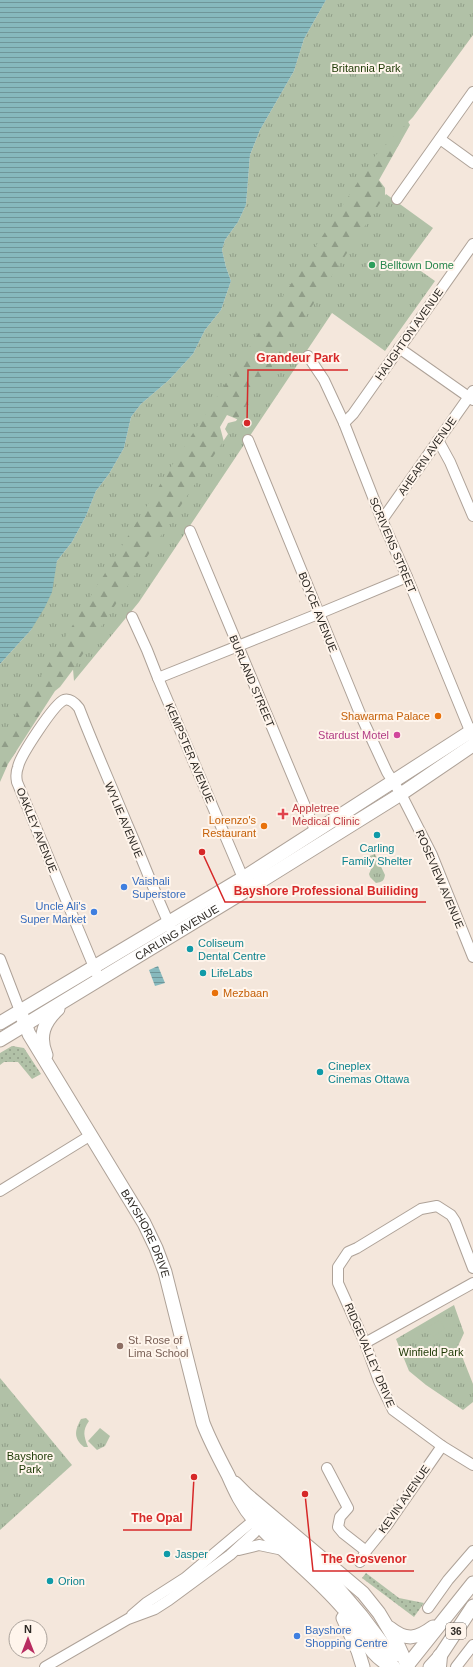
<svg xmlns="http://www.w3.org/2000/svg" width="473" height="1667" viewBox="0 0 473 1667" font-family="Arial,sans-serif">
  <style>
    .grass { fill: url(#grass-dots) }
    .forest { fill: url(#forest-firs) }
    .park { fill: url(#park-tufts) }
    .garden { fill: #b1c1a7 }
    .water { fill: url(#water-rules) }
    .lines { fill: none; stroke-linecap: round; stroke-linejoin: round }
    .minor-casing { stroke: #aea298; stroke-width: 12 }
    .major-casing { stroke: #aea298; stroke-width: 15 }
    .highway-casing { stroke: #aea298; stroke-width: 16 }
    .minor { stroke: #fff; stroke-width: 10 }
    .major { stroke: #fff; stroke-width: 13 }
    .highway { stroke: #fff; stroke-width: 14 }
    .leisure-dot { fill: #2e9e5b; stroke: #fff5ec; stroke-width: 1.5 }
    .food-dot { fill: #e8710a; stroke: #fff5ec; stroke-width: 1.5 }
    .hotel-dot { fill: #d1479c; stroke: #fff5ec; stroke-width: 1.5 }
    .health-dot { fill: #e0444e; stroke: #fff5ec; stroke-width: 1.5 }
    .culture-dot { fill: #0f9aa8; stroke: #fff5ec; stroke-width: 1.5 }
    .shop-dot { fill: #3f7fe0; stroke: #fff5ec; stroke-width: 1.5 }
    .education-dot { fill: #8d6e63; stroke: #fff5ec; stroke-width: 1.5 }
    .labels { text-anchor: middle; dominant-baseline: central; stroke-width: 4; stroke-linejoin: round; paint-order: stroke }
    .shield { fill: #fff5ec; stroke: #6c6660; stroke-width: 1 }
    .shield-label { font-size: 10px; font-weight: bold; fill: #2d2924 }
    .park-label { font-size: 11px; fill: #1c3803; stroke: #fff5ec }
    .leisure-label { font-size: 11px; fill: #27864d; stroke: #fff5ec; text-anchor: start }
    .street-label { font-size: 11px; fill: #2d2924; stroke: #fff5ec }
    .food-label { font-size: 11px; fill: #c56008; stroke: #fff5ec; text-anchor: end }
    .hotel-label { font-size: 11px; fill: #b23c85; stroke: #fff5ec; text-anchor: end }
    .health-label { font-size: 11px; fill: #be3a42; stroke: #fff5ec; text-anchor: start }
    .culture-label { font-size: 11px; fill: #0d838f; stroke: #fff5ec; text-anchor: start }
    .shop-label { font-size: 11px; fill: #366cbe; stroke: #fff5ec; text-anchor: start }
    .education-label { font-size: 11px; fill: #785e54; stroke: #fff5ec; text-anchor: start }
    .leader { fill: none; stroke: #d62828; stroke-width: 1.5 }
    .callout-dot { fill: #d62828; stroke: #fff5ec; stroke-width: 1.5 }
    .callout-label { font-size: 12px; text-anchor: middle; font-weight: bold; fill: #d62828; stroke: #fff5ec; stroke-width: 4; stroke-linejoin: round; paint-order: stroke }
  </style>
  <defs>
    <pattern id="grass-dots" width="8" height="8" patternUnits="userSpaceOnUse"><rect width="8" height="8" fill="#b1c1a7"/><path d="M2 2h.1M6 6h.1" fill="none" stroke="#909d88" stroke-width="1.8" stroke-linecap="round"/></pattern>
    <pattern id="forest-firs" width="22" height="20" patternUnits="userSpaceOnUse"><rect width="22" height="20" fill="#b1c1a7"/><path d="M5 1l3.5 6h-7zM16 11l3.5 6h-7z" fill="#909d88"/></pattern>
    <pattern id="park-tufts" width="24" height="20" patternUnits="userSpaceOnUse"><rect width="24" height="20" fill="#b1c1a7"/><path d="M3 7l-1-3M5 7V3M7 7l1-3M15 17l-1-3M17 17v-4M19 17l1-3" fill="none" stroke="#909d88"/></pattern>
    <pattern id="water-rules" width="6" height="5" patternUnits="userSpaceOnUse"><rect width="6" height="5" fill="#87b9bd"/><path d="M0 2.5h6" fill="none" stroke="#6f9699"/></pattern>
  </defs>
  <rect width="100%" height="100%" fill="#f4e7dc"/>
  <g class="grass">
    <path d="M12 1046 24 1048 41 1074 32 1079 18 1062H4L0 1065V1053Z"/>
    <path d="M366 1573 399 1598 424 1603 414 1617 362 1578Z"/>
  </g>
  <path class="forest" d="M403 113 410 125 379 180 385 188V197L244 422 227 415 220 427 224 442 84 655 60 687 55 691 8 764 0 782V718L73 603Z"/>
  <g class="park">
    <path d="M326 0H473V35L413 117 375 156 176 459 0 742V664L31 630 54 574 57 561 72 542 86 516 96 491 109 474 124 448 131 417 141 404 169 380 193 354 205 330 221 310 231 281 226 267 222 250 225 240 238 222 246 205 250 155 260 130 294 71 304 39Z"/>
    <path d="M386 194 433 228 408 262 435 281 385 351 332 313 139 602 74 681 73 669 228 434 225 429 228 423 236 421Z"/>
    <path d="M375 854 385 875C384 881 382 882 376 883L370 877 369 874 372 867 367 857Z"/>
    <path d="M454 1305 464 1333 458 1346 473 1384V1402L463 1410 426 1385 409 1371 396 1339Z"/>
    <path d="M0 1378 72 1465 0 1530Z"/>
    <path d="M86 1418 89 1421C82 1431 84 1436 88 1447H84C73 1438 75 1430 81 1419Z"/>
    <path d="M100 1428 110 1436 105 1446 97 1450 88 1441Z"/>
  </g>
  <path class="garden" d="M440 1320 445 1329 432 1337 426 1328Z"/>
  <g class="water">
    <path d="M0 0H326L304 39 294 71 260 130 250 155 246 205 238 222 225 240 222 250 226 267 231 281 221 310 205 330 193 354 169 380 141 404 131 417 124 448 109 474 96 491 86 516 72 542 57 561 52 592 45 607 31 630 0 664Z"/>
    <path d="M158 966 165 983 155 986 149 970Z"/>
  </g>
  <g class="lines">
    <g class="minor-casing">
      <g id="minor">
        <path d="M440 139 473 163"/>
        <path d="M397 199 473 92"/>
        <path d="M399 348 473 400"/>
        <path d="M308 356 324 380 344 423 382 520 407 577 473 738"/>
        <path d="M344 423 353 414 473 244"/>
        <path d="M248 440 361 716 387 772 401 794 432 855 473 957"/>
        <path d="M438 440 450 462 473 516"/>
        <path d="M382 520 473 391"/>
        <path d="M190 531 315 830"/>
        <path d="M132 617 147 650 158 678 243 878 247 883"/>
        <path d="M158 678 318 614 407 577"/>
        <path d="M0 959 20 1011"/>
        <path d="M99 979 17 782C16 777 16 772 18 767 20 756 54 704 64 700 70 698 75 703 79 708 94 747 111 785 127 824 142 858 155 894 171 928"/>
        <path d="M0 1191 91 1135"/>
        <path d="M473 1268 455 1221 451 1215 437 1206 421 1209 357 1248 348 1252 338 1267V1283L365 1343 379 1381 393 1410 442 1446 473 1465"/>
        <path d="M365 1343 473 1283"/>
        <path d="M327 1468 348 1508 340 1517 338 1527 343 1533 366 1551"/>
        <path d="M239 1550 259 1545 283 1550"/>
        <path d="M360 1562 366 1551 387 1525 442 1446"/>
        <path d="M428 1608 448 1580 473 1551"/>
        <path d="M132 1615 146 1603 185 1578 254 1520"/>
        <path d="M45 1667 128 1619 155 1609 169 1600 230 1555 254 1533 260 1526"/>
        <path d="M456 1667 473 1645"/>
      </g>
    </g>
    <g class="major-casing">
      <g id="major">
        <path id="s1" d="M20 1011 29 1034 144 1223 156 1248 165 1272 203 1423C210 1441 219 1458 228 1475 235 1491 242 1506 254 1520 281 1551 316 1576 343 1608 360 1627 368 1658 394 1667"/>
        <path d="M0 1023 243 878 473 730"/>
        <path id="s2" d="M0 1040 250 888 401 794 473 745"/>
        <path d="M46 1055C38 1036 44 1022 58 1009"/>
        <path d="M235 1483 247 1495 363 1593 379 1613 397 1643 408 1667"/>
        <path d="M343 1618 358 1651 363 1667"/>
        <path d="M390 1628C406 1641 417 1639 433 1627"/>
        <path d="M406 1667 473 1583"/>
        <path d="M430 1667 440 1656 473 1606"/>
      </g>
    </g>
    <g class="highway-casing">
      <g id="highway">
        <path d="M259 1512 332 1582 361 1616 392 1657"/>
        <path d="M439 1667 440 1656"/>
      </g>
    </g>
    <use href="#minor" class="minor"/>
    <use href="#major" class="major"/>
    <use href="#highway" class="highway"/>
  </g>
  <circle class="leisure-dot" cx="372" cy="265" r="4"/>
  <g class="food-dot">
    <circle cx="438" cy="716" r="4"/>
    <circle cx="264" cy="826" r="4"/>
    <circle cx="215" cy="993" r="4"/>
  </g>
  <circle class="hotel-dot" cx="397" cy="735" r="4"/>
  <path class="health-dot" d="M281 808h4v4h4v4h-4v4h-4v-4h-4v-4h4z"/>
  <g class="culture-dot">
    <circle cx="377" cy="835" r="4"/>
    <circle cx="190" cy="949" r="4"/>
    <circle cx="203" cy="973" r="4"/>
    <circle cx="320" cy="1072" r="4"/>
    <circle cx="167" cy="1554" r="4"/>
    <circle cx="50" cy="1581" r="4"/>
  </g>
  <g class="shop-dot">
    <circle cx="124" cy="887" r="4"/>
    <circle cx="94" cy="912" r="4"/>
    <circle cx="297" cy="1636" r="4"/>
  </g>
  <circle class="education-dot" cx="120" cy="1346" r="4"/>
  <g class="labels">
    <rect class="shield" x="446" y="1623" width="20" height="16" rx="3"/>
    <g class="shield-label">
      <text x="456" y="1631">36</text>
    </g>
    <g class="park-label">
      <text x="366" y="68">Britannia Park</text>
      <text x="431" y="1352">Winfield Park</text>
      <text x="30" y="1456">Bayshore<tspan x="30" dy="13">Park</tspan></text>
    </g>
    <g class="leisure-label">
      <text x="380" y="265">Belltown Dome</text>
    </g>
    <g class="street-label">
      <text transform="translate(409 334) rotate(-55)">HAUGHTON AVENUE</text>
      <text transform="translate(427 456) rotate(-55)">AHEARN AVENUE</text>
      <text transform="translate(393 545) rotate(67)">SCRIVENS STREET</text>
      <text transform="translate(318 612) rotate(68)">BOYCE AVENUE</text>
      <text transform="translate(252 681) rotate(67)">BURLAND STREET</text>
      <text transform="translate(190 753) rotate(67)">KEMPSTER AVENUE</text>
      <text transform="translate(124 820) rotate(67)">WYLIE AVENUE</text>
      <text transform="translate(37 830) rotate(68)">OAKLEY AVENUE</text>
      <text transform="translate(440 879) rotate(67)">ROSEVIEW AVENUE</text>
      <text stroke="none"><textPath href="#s2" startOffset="207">CARLING AVENUE</textPath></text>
      <text stroke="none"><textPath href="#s1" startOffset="256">BAYSHORE DRIVE</textPath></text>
      <text transform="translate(370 1355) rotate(67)">RIDGEVALLEY DRIVE</text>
      <text transform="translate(404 1499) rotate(-55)">KEVIN AVENUE</text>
    </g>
    <g class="food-label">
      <text x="430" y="716">Shawarma Palace</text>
      <text x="256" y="820">Lorenzo's<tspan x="256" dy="13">Restaurant</tspan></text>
      <text x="223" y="993" text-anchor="start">Mezbaan</text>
    </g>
    <g class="hotel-label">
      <text x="389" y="735">Stardust Motel</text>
    </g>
    <g class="health-label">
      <text x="292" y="808">Appletree<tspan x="292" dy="13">Medical Clinic</tspan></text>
    </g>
    <g class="culture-label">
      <text x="377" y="848" text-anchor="middle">Carling<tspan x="377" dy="13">Family Shelter</tspan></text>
      <text x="198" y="943">Coliseum<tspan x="198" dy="13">Dental Centre</tspan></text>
      <text x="211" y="973">LifeLabs</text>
      <text x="328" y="1066">Cineplex<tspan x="328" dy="13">Cinemas Ottawa</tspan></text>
      <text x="175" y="1554">Jasper</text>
      <text x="58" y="1581">Orion</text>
    </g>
    <g class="shop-label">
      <text x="132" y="881">Vaishali<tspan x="132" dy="13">Superstore</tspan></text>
      <text x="86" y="906" text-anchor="end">Uncle Ali's<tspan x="86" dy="13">Super Market</tspan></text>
      <text x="305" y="1630">Bayshore<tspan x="305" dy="13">Shopping Centre</tspan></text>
    </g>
    <g class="education-label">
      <text x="128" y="1340">St. Rose of<tspan x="128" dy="13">Lima School</tspan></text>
    </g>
  </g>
  <path class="leader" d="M247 423L248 370H348M202 852L225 902H426M194 1477L191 1530H123M305 1494L313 1571H414"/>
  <g class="callout-dot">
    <circle cx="247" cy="423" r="4"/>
    <circle cx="202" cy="852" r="4"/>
    <circle cx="194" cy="1477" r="4"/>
    <circle cx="305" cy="1494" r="4"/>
  </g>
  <g class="callout-label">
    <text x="298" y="362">Grandeur Park</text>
    <text x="326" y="895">Bayshore Professional Builiding</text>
    <text x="157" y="1522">The Opal</text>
    <text x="364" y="1563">The Grosvenor</text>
  </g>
  <g transform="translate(28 1639)"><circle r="19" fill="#fff5ec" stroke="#aba39c"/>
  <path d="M0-3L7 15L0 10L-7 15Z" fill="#b82c60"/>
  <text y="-6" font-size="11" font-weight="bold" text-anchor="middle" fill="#2d2924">N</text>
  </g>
</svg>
